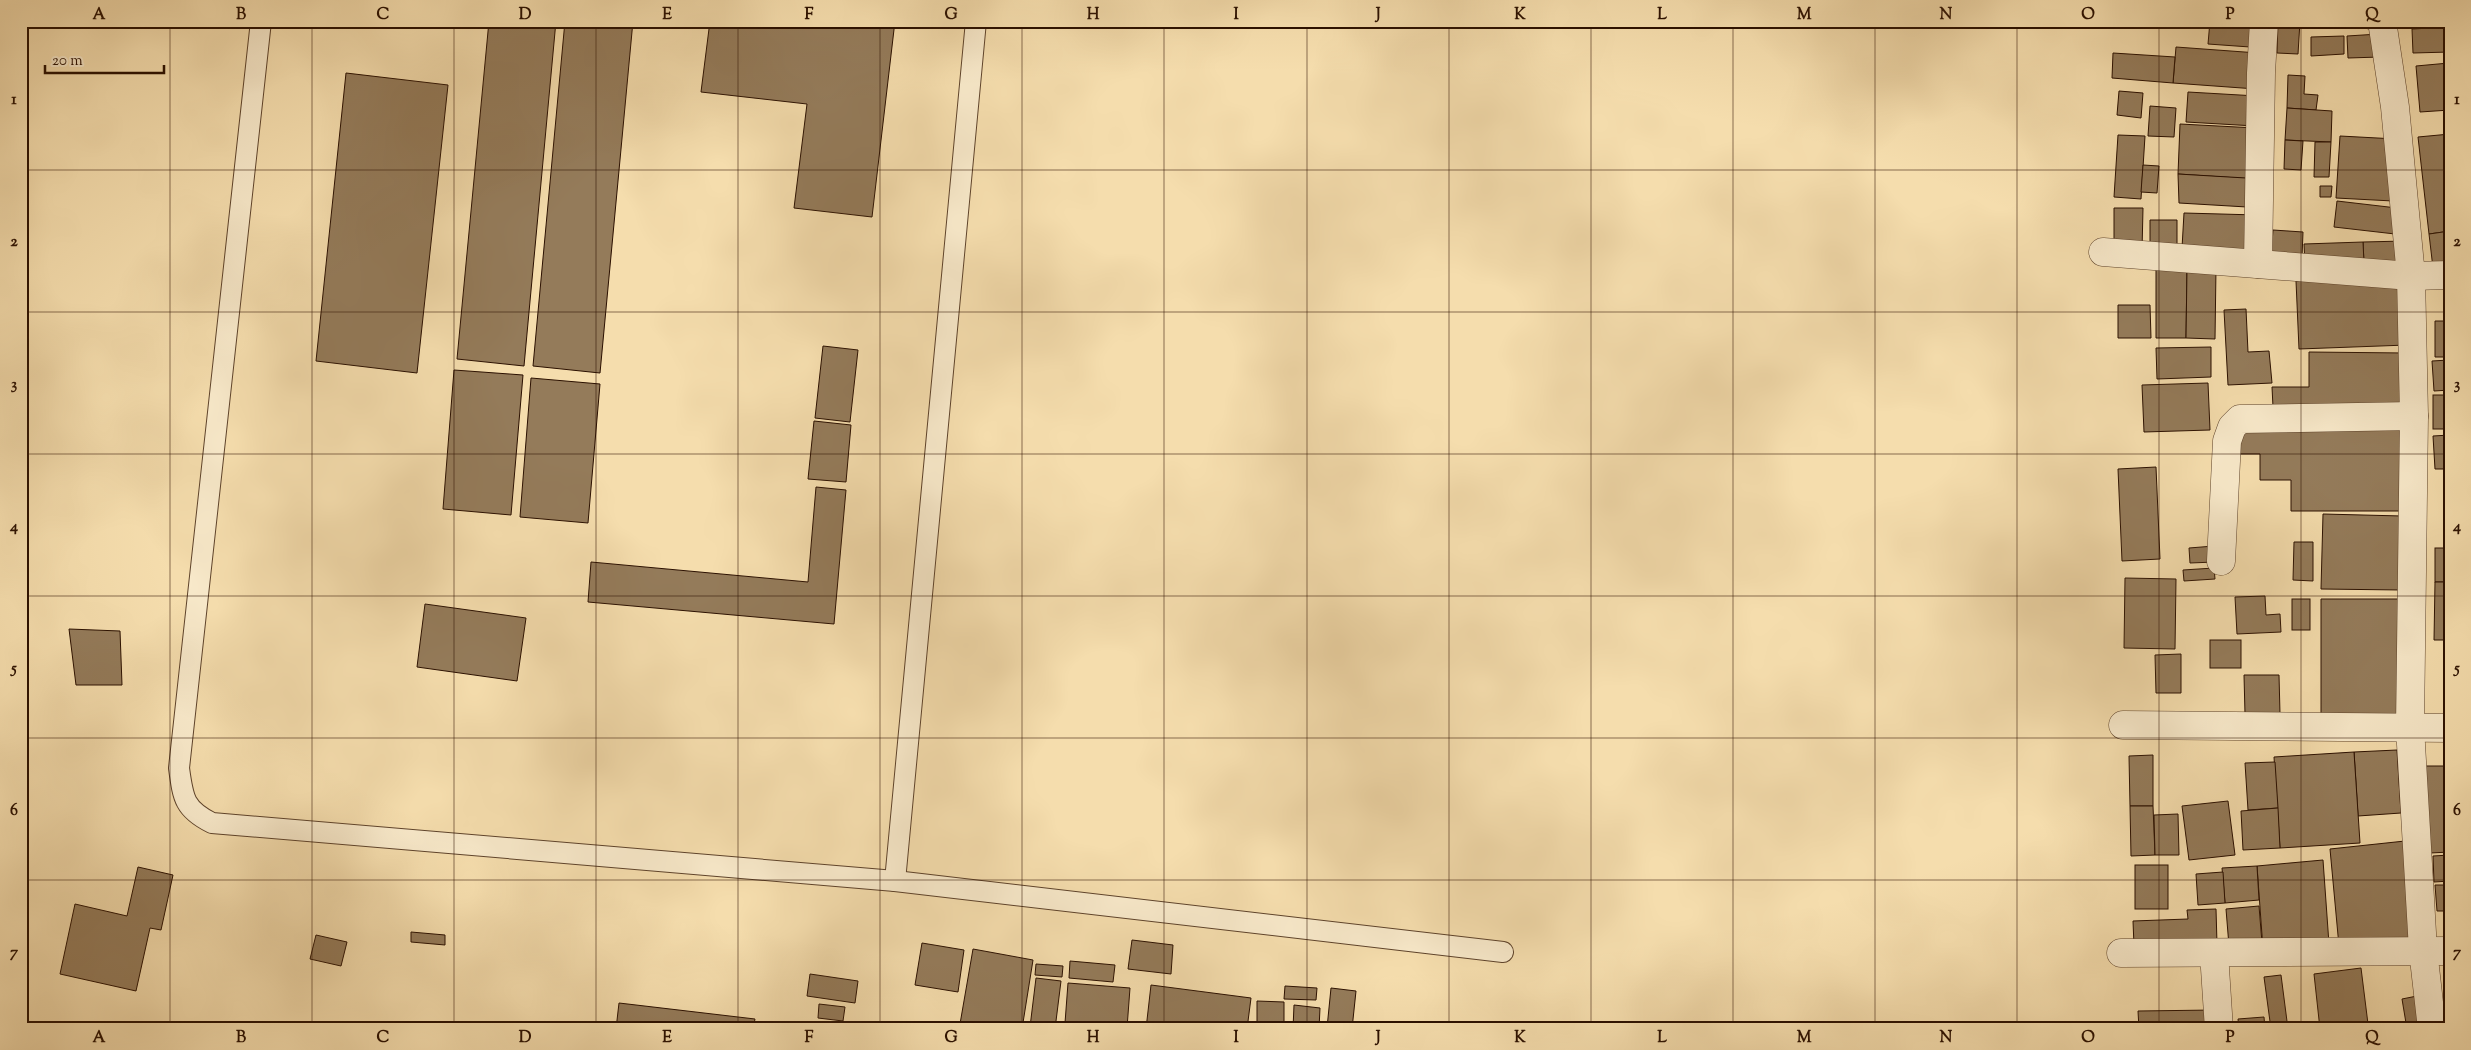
<svg xmlns="http://www.w3.org/2000/svg" width="2471" height="1050" viewBox="0 0 2471 1050" font-family="'Sorts Mill Goudy',serif">
  <style>
    .building { fill: #947b5a; stroke: #2b1000 }
    .lines { fill: none; stroke-linecap: round; stroke-linejoin: round }
    .lane-casing { stroke: #5e432b; stroke-width: 22 }
    .street-casing { stroke: #5e432b; stroke-width: 29 }
    .lane { stroke: #f8e9ca; stroke-width: 20 }
    .street { stroke: #f8e9ca; stroke-width: 28 }
    .grid { fill: none; stroke: #2b1000; stroke-width: 1; stroke-opacity: 0.55 }
    .neatline { fill: none; stroke: #2b1000; stroke-width: 2 }
    .grid-label { font-size: 16px; text-anchor: middle; font-weight: bold; fill: #2b1000 }
  </style>
  <rect width="100%" height="100%" fill="#f5ddad"/>
  <filter id="stains"><feTurbulence type="fractalNoise" baseFrequency=".004" numOctaves="4"/><feColorMatrix values="0 0 0 0 .2 0 0 0 0 .09 0 0 0 0 .02 0 0 0 .5 -.17"/></filter>
  <radialGradient id="worn" r=".72"><stop offset=".6" stop-color="#630" stop-opacity="0"/><stop offset="1" stop-color="#630" stop-opacity=".3"/></radialGradient>
  <g class="building">
    <path d="M489 21H556L524 366 457 359Z"/>
    <path d="M565 21H633L600 373 533 366Z"/>
    <path d="M710 21H895L872 217 794 208 807 104 701 92Z"/>
    <path d="M2210 21H2252L2250 47 2208 44Z"/>
    <path d="M2278 21H2300L2298 54 2277 53Z"/>
    <path d="M2300 21H2337V26L2299 24Z"/>
    <path d="M2339 21H2377L2376 30 2339 24Z"/>
    <path d="M2450 27V52L2413 53 2412 29Z"/>
    <path d="M2379 34 2380 57 2348 58 2347 36Z"/>
    <path d="M2344 36V54L2311 56V37Z"/>
    <path d="M2176 47 2258 53 2256 89 2173 83Z"/>
    <path d="M2113 53 2175 57 2173 83 2112 78Z"/>
    <path d="M2449 63 2450 110 2420 112 2416 66Z"/>
    <path d="M346 73 448 85 417 373 316 361Z"/>
    <path d="M2288 75 2305 76 2304 94 2318 95 2316 110 2287 108Z"/>
    <path d="M2119 91 2143 93 2141 118 2117 115Z"/>
    <path d="M2188 92 2257 96 2255 126 2186 122Z"/>
    <path d="M2150 106 2176 108 2174 137 2148 136Z"/>
    <path d="M2287 108 2332 111 2331 142 2285 140Z"/>
    <path d="M2180 124 2256 128 2253 179 2178 174Z"/>
    <path d="M2450 134V231L2429 234 2418 137Z"/>
    <path d="M2118 135 2145 136 2141 199 2114 197Z"/>
    <path d="M2340 136 2396 139 2393 201 2336 198Z"/>
    <path d="M2285 140 2303 141 2301 170 2284 169Z"/>
    <path d="M2315 142H2331L2329 177H2314Z"/>
    <path d="M2143 165 2159 166 2157 193 2141 192Z"/>
    <path d="M2178 174 2246 178 2247 207 2179 203Z"/>
    <path d="M2320 186H2332L2331 197H2320Z"/>
    <path d="M2337 201 2397 208 2395 234 2334 227Z"/>
    <path d="M2114 208H2143L2142 251 2114 250Z"/>
    <path d="M2184 213 2257 215 2256 250 2182 248Z"/>
    <path d="M2150 220H2177V251L2150 252Z"/>
    <path d="M2273 230 2303 232 2302 257 2271 255Z"/>
    <path d="M2450 231V265L2433 268 2429 234Z"/>
    <path d="M2405 241 2406 261 2364 263 2363 242Z"/>
    <path d="M2363 242 2364 263 2305 264 2304 244Z"/>
    <path d="M2156 268H2187L2186 338H2156Z"/>
    <path d="M2187 268H2216L2215 339 2186 338Z"/>
    <path d="M2405 278 2407 345 2299 349 2296 281Z"/>
    <path d="M2118 305H2150L2151 338H2118Z"/>
    <path d="M2246 309 2248 352 2269 351 2272 383 2228 385 2224 310Z"/>
    <path d="M2435 321H2448L2450 357H2435Z"/>
    <path d="M823 346 858 350 850 422 815 418Z"/>
    <path d="M2211 347V377L2157 379 2156 348Z"/>
    <path d="M2309 352 2405 353 2404 409 2273 407 2272 387H2309Z"/>
    <path d="M2449 360 2450 390 2434 391 2432 361Z"/>
    <path d="M454 370 523 375 511 515 443 509Z"/>
    <path d="M531 378 600 384 588 523 520 517Z"/>
    <path d="M2208 383 2210 430 2144 432 2142 385Z"/>
    <rect x="2433" y="395" width="17" height="34"/>
    <path d="M2406 420 2402 511H2291V480H2260V454H2236L2237 425Z"/>
    <path d="M814 421 851 425 846 482 808 479Z"/>
    <path d="M2450 435V469H2435L2433 436Z"/>
    <path d="M2156 467 2160 559 2122 561 2118 469Z"/>
    <path d="M816 487 846 490 834 624 588 602 591 562 808 582Z"/>
    <rect x="2448" y="505" width="2" height="36"/>
    <path d="M2323 514 2402 516 2401 590 2321 589Z"/>
    <path d="M2294 542H2313V581L2293 580Z"/>
    <path d="M2214 546 2215 562 2190 563 2189 548Z"/>
    <rect x="2435" y="548" width="15" height="34"/>
    <path d="M2214 568 2215 579 2184 581 2183 570Z"/>
    <path d="M2125 578 2176 579 2175 649 2124 648Z"/>
    <path d="M2435 582H2450V640H2434Z"/>
    <path d="M2265 596 2266 615 2280 614 2281 632 2237 634 2235 597Z"/>
    <rect x="2292" y="599" width="18" height="31"/>
    <path d="M2321 599H2400L2401 717H2321Z"/>
    <path d="M425 604 526 618 517 681 417 667Z"/>
    <path d="M69 629 120 631 122 685H76Z"/>
    <rect x="2210" y="640" width="31" height="28"/>
    <path d="M2181 654V693H2156L2155 655Z"/>
    <path d="M2244 675H2279L2280 714H2245Z"/>
    <path d="M2397 750 2401 813 2358 816 2354 752Z"/>
    <path d="M21 751 28 808H21Z"/>
    <path d="M2354 752 2360 843 2280 848 2274 757Z"/>
    <path d="M2153 755V806H2130L2129 756Z"/>
    <path d="M2275 762 2278 808 2248 810 2245 763Z"/>
    <path d="M2425 766H2450V852L2430 853Z"/>
    <path d="M2228 801 2235 855 2189 860 2182 806Z"/>
    <path d="M2130 806H2153L2155 855 2131 856Z"/>
    <path d="M2278 808 2280 848 2243 850 2241 811Z"/>
    <path d="M2178 814 2179 855H2155L2154 815Z"/>
    <path d="M2405 841 2414 938 2339 946 2330 849Z"/>
    <path d="M2450 855V881L2434 882 2433 856Z"/>
    <path d="M2323 860 2329 944 2263 949 2257 866Z"/>
    <rect x="2135" y="865" width="33" height="44"/>
    <path d="M2257 866 2259 900 2225 903 2222 868Z"/>
    <path d="M138 867 173 875 161 930 150 928 136 991 60 974 75 904 127 916Z"/>
    <path d="M2223 872 2225 903 2198 905 2196 874Z"/>
    <path d="M2435 885H2450V911H2437Z"/>
    <path d="M2259 906 2262 943 2229 946 2226 909Z"/>
    <path d="M2216 909 2217 944 2134 946 2133 921 2188 919 2187 910Z"/>
    <path d="M411 932 445 935V945L411 942Z"/>
    <path d="M316 935 347 942 341 966 310 959Z"/>
    <path d="M1132 940 1173 945 1171 974 1128 969Z"/>
    <path d="M922 943 964 950 958 992 915 985Z"/>
    <path d="M973 949 1033 960 1022 1029H991L960 1024Z"/>
    <path d="M1070 961 1115 965 1113 982 1069 978Z"/>
    <path d="M1036 964 1063 966 1062 977 1035 975Z"/>
    <path d="M2361 968 2368 1024 2320 1029 2314 974Z"/>
    <path d="M810 974 858 981 855 1003 807 996Z"/>
    <path d="M2281 975 2288 1029H2271L2264 977Z"/>
    <path d="M1036 978 1061 981 1055 1029 1030 1027Z"/>
    <path d="M1068 983 1130 988 1127 1028 1065 1023Z"/>
    <path d="M1151 985 1251 998 1247 1029H1146Z"/>
    <path d="M1285 986 1317 988 1316 1000 1284 999Z"/>
    <path d="M1331 988 1356 991 1352 1029 1327 1028Z"/>
    <path d="M2417 996 2422 1029H2407L2402 999Z"/>
    <path d="M1257 1001 1284 1002V1029H1257Z"/>
    <path d="M619 1003 755 1019 753 1029H616Z"/>
    <path d="M819 1004 845 1007 843 1021 818 1018Z"/>
    <path d="M1294 1005 1320 1008 1319 1029H1293Z"/>
    <path d="M2214 1010 2213 1029H2139L2138 1011Z"/>
    <path d="M2264 1017 2265 1029H2239L2238 1019Z"/>
  </g>
  <g class="lines">
    <g class="lane-casing">
      <g id="lane">
        <path d="M261 21 179 768C183 798 184 809 212 823L895 881 1503 952"/>
        <path d="M895 881 976 21"/>
      </g>
    </g>
    <g class="street-casing">
      <g id="street">
        <path d="M2382 21 2395 107 2411 276 2414 416 2410 727 2423 950 2432 1029"/>
        <path d="M2103 252 2411 276 2450 275"/>
        <path d="M2258 264 2261 73 2264 21"/>
        <path d="M2221 561 2227 441 2232 427 2240 419 2414 416"/>
        <path d="M2123 725 2450 728"/>
        <path d="M2121 953 2450 951"/>
        <path d="M2214 953 2219 1029"/>
      </g>
    </g>
    <use href="#lane" class="lane"/>
    <use href="#street" class="street"/>
  </g>
  <path class="grid" d="M170 21V1029M312 21V1029M454 21V1029M596 21V1029M738 21V1029M880 21V1029M1022 21V1029M1164 21V1029M1307 21V1029M1449 21V1029M1591 21V1029M1733 21V1029M1875 21V1029M2017 21V1029M2159 21V1029M2301 21V1029M21 170H2450M21 312H2450M21 454H2450M21 596H2450M21 738H2450M21 880H2450"/>
  <rect width="2471" height="1050" fill="none" stroke="#f5ddad" stroke-width="55"/>
  <path d="M45 65v8h119v-8" fill="none" stroke="#2b1000" stroke-width="2.5"/>
  <text x="52" y="65" font-size="15" fill="#2b1000" stroke="#f8e9ca" stroke-width="4" paint-order="stroke">20 m</text>
  <rect x="28" y="28" width="2416" height="994" class="neatline"/>
  <g class="grid-label">
    <text x="99" y="19">A</text>
    <text x="241" y="19">B</text>
    <text x="383" y="19">C</text>
    <text x="525" y="19">D</text>
    <text x="667" y="19">E</text>
    <text x="809" y="19">F</text>
    <text x="951" y="19">G</text>
    <text x="1093" y="19">H</text>
    <text x="1236" y="19">I</text>
    <text x="1378" y="19">J</text>
    <text x="1520" y="19">K</text>
    <text x="1662" y="19">L</text>
    <text x="1804" y="19">M</text>
    <text x="1946" y="19">N</text>
    <text x="2088" y="19">O</text>
    <text x="2230" y="19">P</text>
    <text x="2372" y="19">Q</text>
    <text x="14" y="104">1</text>
    <text x="2457" y="104">1</text>
    <text x="14" y="246">2</text>
    <text x="2457" y="246">2</text>
    <text x="14" y="389">3</text>
    <text x="2457" y="389">3</text>
    <text x="14" y="531">4</text>
    <text x="2457" y="531">4</text>
    <text x="14" y="673">5</text>
    <text x="2457" y="673">5</text>
    <text x="14" y="815">6</text>
    <text x="2457" y="815">6</text>
    <text x="14" y="957">7</text>
    <text x="2457" y="957">7</text>
    <text x="99" y="1042">A</text>
    <text x="241" y="1042">B</text>
    <text x="383" y="1042">C</text>
    <text x="525" y="1042">D</text>
    <text x="667" y="1042">E</text>
    <text x="809" y="1042">F</text>
    <text x="951" y="1042">G</text>
    <text x="1093" y="1042">H</text>
    <text x="1236" y="1042">I</text>
    <text x="1378" y="1042">J</text>
    <text x="1520" y="1042">K</text>
    <text x="1662" y="1042">L</text>
    <text x="1804" y="1042">M</text>
    <text x="1946" y="1042">N</text>
    <text x="2088" y="1042">O</text>
    <text x="2230" y="1042">P</text>
    <text x="2372" y="1042">Q</text>
  </g>
  <rect width="100%" height="100%" filter="url(#stains)"/>
  <rect width="100%" height="100%" fill="url(#worn)"/>
</svg>
